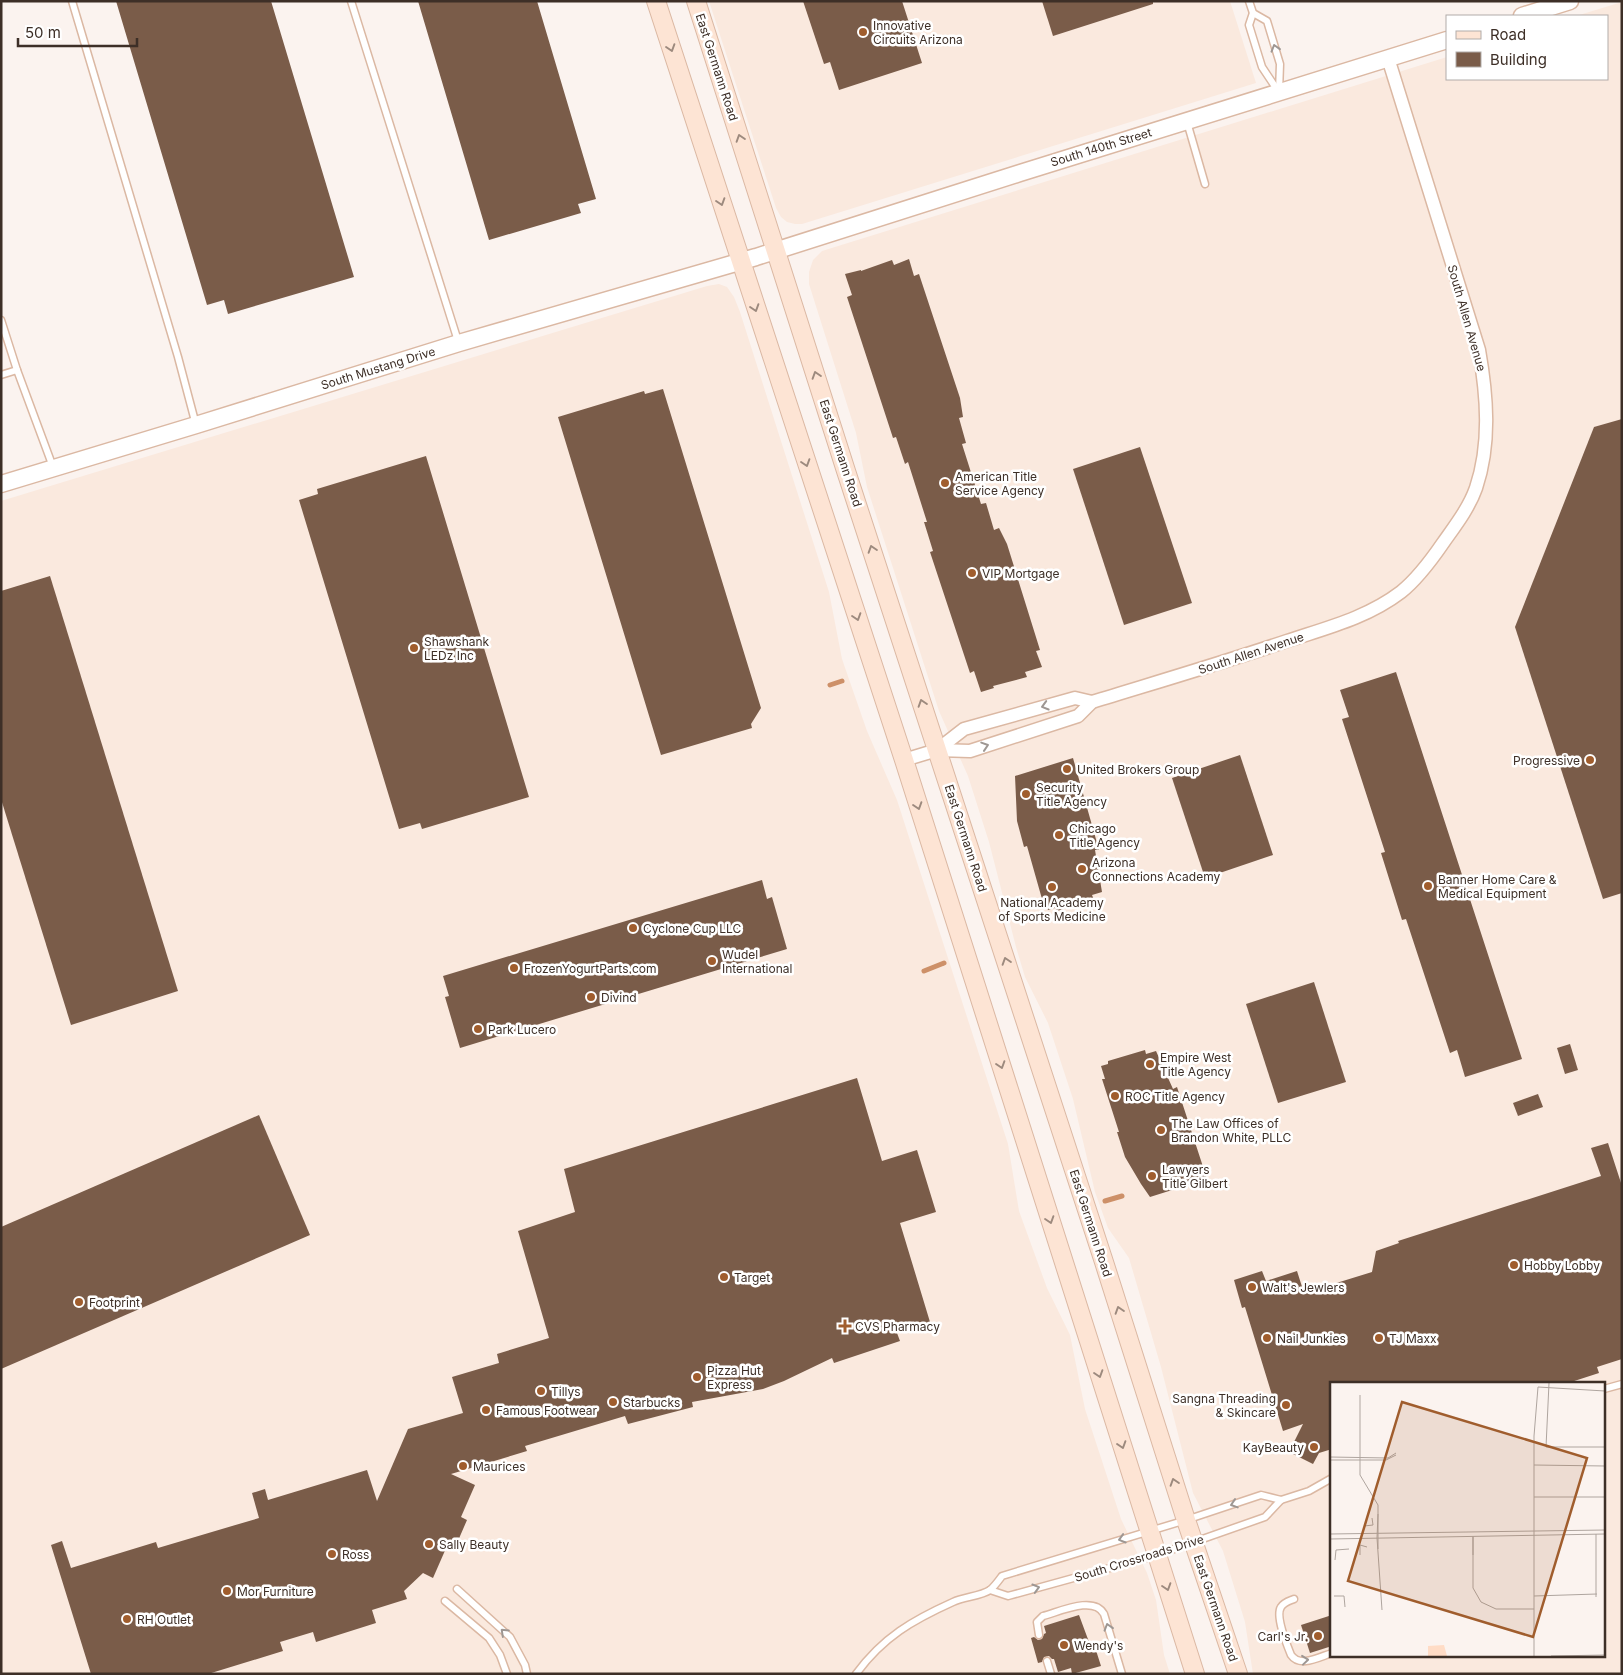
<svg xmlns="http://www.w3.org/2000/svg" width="1623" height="1675" viewBox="0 0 1623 1675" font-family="Inter,sans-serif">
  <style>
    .built { fill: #fae9de; fill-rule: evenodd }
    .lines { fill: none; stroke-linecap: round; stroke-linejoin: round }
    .stream { stroke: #cd9068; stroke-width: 5 }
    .building { fill: #7a5c49 }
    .service-casing { stroke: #dbb8a3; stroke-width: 9 }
    .minor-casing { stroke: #dbb8a3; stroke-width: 15 }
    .tertiary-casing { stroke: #dbb8a3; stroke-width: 19 }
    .secondary-casing { stroke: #dbb8a3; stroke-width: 20 }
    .service { stroke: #fff; stroke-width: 6 }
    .minor { stroke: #fff; stroke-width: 12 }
    .tertiary { stroke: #fff; stroke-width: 16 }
    .secondary { stroke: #fde4d4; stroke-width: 18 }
    .oneway { stroke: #9d8a7e }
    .oneway2 { stroke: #9e9793 }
    .poi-dot { fill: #a05d2d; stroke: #fff; stroke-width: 2 }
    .labels { text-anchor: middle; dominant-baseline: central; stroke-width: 5; stroke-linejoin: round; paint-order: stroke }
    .poi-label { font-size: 12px; fill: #3d2f27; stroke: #fff; text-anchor: start }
    .street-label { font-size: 12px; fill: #3d2f27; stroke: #fff }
    .inset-road { fill: none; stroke: #afa59f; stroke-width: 1 }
    .view { fill: #a05d2d; fill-opacity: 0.15; stroke: #a05d2d; stroke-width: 2.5 }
    .inset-edge { fill: none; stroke: #3d2f27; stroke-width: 2.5 }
  </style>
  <rect width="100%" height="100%" fill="#fbf3ef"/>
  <g class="built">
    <path d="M709 1H1230L1256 83 802 224H795L787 222 781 217 776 208Z"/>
    <path d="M1622 2V1674H1253L1245 1622 1223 1551 1193 1493 1161 1367 1129 1258 1108 1228 1095 1192 1073 1099 1048 1023 1025 977 1016 947 989 842 968 776 939 711 867 487 856 433 809 284V272L813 260 822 251 1447 57V79H1607V16H1576ZM1332 1384H1604V1656H1332Z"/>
    <path d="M719 284 727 287 734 297 740 312 829 592 842 659 867 731 897 800 1008 1144 1019 1211 1047 1288 1070 1335 1085 1409 1121 1519 1147 1573 1156 1600 1164 1655 1170 1674H1V501L707 286Z"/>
  </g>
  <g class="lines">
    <g class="stream">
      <path d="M830 685 842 681"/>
      <path d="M924 971 944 963"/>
      <path d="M1105 1201 1122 1196"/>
    </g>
  </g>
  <g class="building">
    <path d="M116 1H271L354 277 228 314 224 300 207 305Z"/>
    <path d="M418 1H537L596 199 578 204 581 213 489 240Z"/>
    <path d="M803 1H902L922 63 839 90 830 62 824 64Z"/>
    <path d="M1042 1H1153V4L1053 36Z"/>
    <path d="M909 259 914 276 919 274 960 398 963 417 959 418 966 443 962 444 981 504 986 503 994 530 999 528 1007 544 1040 650 1036 651 1042 667 1025 672 1027 677 993 686 994 688 981 692 974 671 970 673 930 552 933 551 924 522H927L908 462 905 464 896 437 893 438 847 297 852 295 845 274 861 270V271L892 260 894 265Z"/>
    <path d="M663 389 761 708 751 724 752 728 661 755 558 417 644 391 645 394Z"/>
    <path d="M1622 419V893L1603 899 1515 627 1594 427Z"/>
    <path d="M1140 447 1192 603 1124 625 1073 469Z"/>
    <path d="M426 456 529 797 422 829 420 823 399 829 299 500 318 494 317 489Z"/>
    <path d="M50 576 178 991 71 1025 1 799V591Z"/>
    <path d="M1396 672 1522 1059 1465 1077 1457 1050 1450 1053 1406 919 1402 920 1381 853 1385 852 1342 719 1349 717 1340 690Z"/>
    <path d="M1240 755 1273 855 1205 878 1172 778Z"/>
    <path d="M1073 758 1099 850H1095L1102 892 1092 895 1094 900 1057 911 1055 908 1048 910 1044 898 1042 899 1027 846 1024 847 1017 821 1015 776Z"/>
    <path d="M762 880 767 899 772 897 787 949 460 1048 445 997 449 996 443 976Z"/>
    <path d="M1314 982 1346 1082 1278 1103 1246 1004Z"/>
    <path d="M1570 1044 1578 1070 1565 1074 1557 1048Z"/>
    <path d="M1145 1050 1146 1054 1156 1051 1173 1089 1177 1087 1207 1179 1150 1197 1141 1184 1125 1157 1117 1132H1119L1102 1079H1105L1101 1066 1108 1064V1061Z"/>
    <path d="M857 1078 882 1161 917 1150 936 1212 900 1223 930 1322 897 1333 900 1341 834 1363 832 1358 784 1381 763 1389 692 1402 693 1407 628 1424 625 1416 525 1446 527 1451 451 1474 475 1485 461 1517 467 1520 454 1550 447 1546 433 1578 423 1573 404 1591 407 1599 372 1610 376 1623 316 1642 313 1632 280 1642 283 1651 208 1674H91L51 1545 62 1541 71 1568 156 1542 158 1548 259 1518 252 1493 265 1489 268 1500 367 1470 377 1501 408 1429 463 1413 452 1377 499 1363 497 1354 549 1338 518 1231 575 1212 564 1169Z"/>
    <path d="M1538 1094 1543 1107 1518 1116 1513 1103Z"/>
    <path d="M259 1115 310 1235 1 1369V1227Z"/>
    <path d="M1608 1143 1622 1186V1359L1597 1367 1599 1373 1565 1384H1332V1449L1319 1453 1313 1464 1289 1452 1303 1424 1283 1431 1245 1307 1242 1308 1234 1280 1262 1271 1266 1281 1297 1271 1304 1293 1372 1272 1376 1251 1399 1243 1398 1241 1601 1176 1591 1148Z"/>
    <path d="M1079 1615 1089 1642 1093 1641 1101 1666 1072 1674 1071 1668 1058 1672 1054 1659H1052L1049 1656 1044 1657 1042 1662 1038 1663 1031 1638 1034 1637 1038 1640 1042 1639 1044 1634 1046 1633 1044 1626Z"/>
    <path d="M1332 1615V1646L1310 1653 1301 1625Z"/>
  </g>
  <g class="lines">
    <g class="service-casing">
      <g id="service">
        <path d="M72 1 178 357 196 425"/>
        <path d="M351 1 458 341"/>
        <path d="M1249 1 1253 13 1267 21 1280 64 1279 92"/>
        <path d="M1253 13 1249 25 1262 67 1278 91"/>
        <path d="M1187 122 1205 184"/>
        <path d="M1 320 17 370 1 375"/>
        <path d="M17 370 53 467"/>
        <path d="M1604 1389 1622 1384"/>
        <path d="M457 1589 510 1637 525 1665 527 1674"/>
        <path d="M990 1590 1008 1596 1157 1555 1265 1517 1281 1500 1309 1491 1332 1478"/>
        <path d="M1294 1599C1289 1601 1284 1602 1281 1607 1275 1616 1287 1645 1291 1655 1300 1668 1319 1657 1332 1653"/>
        <path d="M445 1601 489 1638 500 1655 507 1674"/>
        <path d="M1039 1635 1037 1622 1043 1616C1059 1612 1094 1595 1104 1614L1122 1674"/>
        <path d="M1047 1661 1051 1674"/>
        <path d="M856 1674C883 1637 913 1620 953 1602 964 1597 981 1596 990 1590 994 1587 999 1580 1002 1576L1186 1520 1261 1495 1281 1500"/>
      </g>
    </g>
    <g class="minor-casing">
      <g id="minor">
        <path d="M937 750 964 729 1075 698 1092 702"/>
        <path d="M904 760 937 750 970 751 1078 716 1092 702C1157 682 1222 663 1287 641 1326 628 1367 618 1401 592 1416 580 1432 559 1443 543 1455 526 1469 508 1476 488 1491 444 1487 395 1479 350L1388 58"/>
      </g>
    </g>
    <g class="tertiary-casing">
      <g id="tertiary">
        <path d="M1522 16 1570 1"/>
        <path d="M1 484 196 425 459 343 756 257 1020 173 1447 40"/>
      </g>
    </g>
    <g class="secondary-casing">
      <g id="secondary">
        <path d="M656 1 904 760 1195 1674"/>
        <path d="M696 1 846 471 1104 1262 1186 1520 1238 1674"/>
      </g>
    </g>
    <use href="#service" class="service"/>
    <use href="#minor" class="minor"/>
    <use href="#tertiary" class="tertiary"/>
    <use href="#secondary" class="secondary"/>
  </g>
  <defs><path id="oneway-chevron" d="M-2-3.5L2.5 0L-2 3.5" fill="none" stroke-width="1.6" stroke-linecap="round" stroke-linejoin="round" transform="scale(1.25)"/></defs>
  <g class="oneway">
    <use href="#oneway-chevron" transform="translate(671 48) rotate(72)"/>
    <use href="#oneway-chevron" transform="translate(740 138) rotate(-108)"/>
    <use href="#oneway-chevron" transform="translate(721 202) rotate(72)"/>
    <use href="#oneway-chevron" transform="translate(755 308) rotate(72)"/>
    <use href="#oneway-chevron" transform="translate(816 375) rotate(-108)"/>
    <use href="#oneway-chevron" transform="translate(806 463) rotate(72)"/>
    <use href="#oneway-chevron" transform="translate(872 549) rotate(-108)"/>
    <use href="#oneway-chevron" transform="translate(857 617) rotate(72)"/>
    <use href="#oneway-chevron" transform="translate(922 703) rotate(-108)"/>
    <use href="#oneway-chevron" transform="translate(918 806) rotate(72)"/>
    <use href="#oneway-chevron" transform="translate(1006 961) rotate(-108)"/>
    <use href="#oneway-chevron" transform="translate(1001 1065) rotate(72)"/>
    <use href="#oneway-chevron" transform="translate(1050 1220) rotate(72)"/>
    <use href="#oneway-chevron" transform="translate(1119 1310) rotate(-108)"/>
    <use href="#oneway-chevron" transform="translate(1099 1374) rotate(72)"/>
    <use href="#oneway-chevron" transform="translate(1122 1445) rotate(72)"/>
    <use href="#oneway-chevron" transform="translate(1174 1482) rotate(-108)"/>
    <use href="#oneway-chevron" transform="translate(1167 1587) rotate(72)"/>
  </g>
  <g class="oneway2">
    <use href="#oneway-chevron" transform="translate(1275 48) rotate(-107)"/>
    <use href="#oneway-chevron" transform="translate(1045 706) rotate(164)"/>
    <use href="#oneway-chevron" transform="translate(985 746) rotate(-18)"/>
    <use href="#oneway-chevron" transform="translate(1234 1504) rotate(162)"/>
    <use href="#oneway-chevron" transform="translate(1122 1539) rotate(163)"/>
    <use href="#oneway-chevron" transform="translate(1036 1588) rotate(-16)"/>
    <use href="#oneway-chevron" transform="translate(1108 1627) rotate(-107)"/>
    <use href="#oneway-chevron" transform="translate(504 1632) rotate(-137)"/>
    <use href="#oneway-chevron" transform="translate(1305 1660) rotate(-6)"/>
  </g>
  <g class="poi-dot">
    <circle cx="863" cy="32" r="5"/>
    <circle cx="945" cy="483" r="5"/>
    <circle cx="972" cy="573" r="5"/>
    <circle cx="414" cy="648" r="5"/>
    <circle cx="1590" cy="760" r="5"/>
    <circle cx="1067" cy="769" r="5"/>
    <circle cx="1026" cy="794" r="5"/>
    <circle cx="1059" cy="835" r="5"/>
    <circle cx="1082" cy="869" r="5"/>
    <circle cx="1428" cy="886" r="5"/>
    <circle cx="1052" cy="887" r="5"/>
    <circle cx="633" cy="928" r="5"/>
    <circle cx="712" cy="961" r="5"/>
    <circle cx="514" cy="968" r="5"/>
    <circle cx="591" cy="997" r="5"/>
    <circle cx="478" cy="1029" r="5"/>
    <circle cx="1150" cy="1064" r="5"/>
    <circle cx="1115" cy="1096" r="5"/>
    <circle cx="1161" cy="1130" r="5"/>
    <circle cx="1152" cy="1176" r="5"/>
    <circle cx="1514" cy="1265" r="5"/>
    <circle cx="724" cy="1277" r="5"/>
    <circle cx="1252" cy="1287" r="5"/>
    <circle cx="79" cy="1302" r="5"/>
    <path d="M842.5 1318.5h5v5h5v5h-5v5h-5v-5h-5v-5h5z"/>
    <circle cx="1267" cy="1338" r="5"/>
    <circle cx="1379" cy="1338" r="5"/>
    <circle cx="697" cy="1377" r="5"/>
    <circle cx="541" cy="1391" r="5"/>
    <circle cx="613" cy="1402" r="5"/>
    <circle cx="1286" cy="1405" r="5"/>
    <circle cx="486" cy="1410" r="5"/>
    <circle cx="1314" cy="1447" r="5"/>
    <circle cx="463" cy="1466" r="5"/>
    <circle cx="429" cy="1544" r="5"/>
    <circle cx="332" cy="1554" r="5"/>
    <circle cx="227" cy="1591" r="5"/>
    <circle cx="127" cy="1619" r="5"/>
    <circle cx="1318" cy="1636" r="5"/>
    <circle cx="1064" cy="1645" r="5"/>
  </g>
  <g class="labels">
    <g class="poi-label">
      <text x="873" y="25">Innovative<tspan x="873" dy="14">Circuits Arizona</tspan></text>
      <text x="955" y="476">American Title<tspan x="955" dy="14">Service Agency</tspan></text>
      <text x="982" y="573">VIP Mortgage</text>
      <text x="424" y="641">Shawshank<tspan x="424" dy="14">LEDz Inc</tspan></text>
      <text x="1580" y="760" text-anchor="end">Progressive</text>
      <text x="1077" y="769">United Brokers Group</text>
      <text x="1036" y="787">Security<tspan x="1036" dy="14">Title Agency</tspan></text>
      <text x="1069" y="828">Chicago<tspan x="1069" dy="14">Title Agency</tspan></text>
      <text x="1092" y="862">Arizona<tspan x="1092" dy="14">Connections Academy</tspan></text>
      <text x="1438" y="879">Banner Home Care &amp;<tspan x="1438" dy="14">Medical Equipment</tspan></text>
      <text x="1052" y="902" text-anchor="middle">National Academy<tspan x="1052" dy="14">of Sports Medicine</tspan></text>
      <text x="643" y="928">Cyclone Cup LLC</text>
      <text x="722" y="954">Wudel<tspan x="722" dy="14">International</tspan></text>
      <text x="524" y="968">FrozenYogurtParts.com</text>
      <text x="601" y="997">Divind</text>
      <text x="488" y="1029">Park Lucero</text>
      <text x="1160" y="1057">Empire West<tspan x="1160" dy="14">Title Agency</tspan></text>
      <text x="1125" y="1096">ROC Title Agency</text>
      <text x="1171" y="1123">The Law Offices of<tspan x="1171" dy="14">Brandon White, PLLC</tspan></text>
      <text x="1162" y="1169">Lawyers<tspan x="1162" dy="14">Title Gilbert</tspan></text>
      <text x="1524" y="1265">Hobby Lobby</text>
      <text x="734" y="1277">Target</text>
      <text x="1262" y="1287">Walt's Jewlers</text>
      <text x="89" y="1302">Footprint</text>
      <text x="855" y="1326">CVS Pharmacy</text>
      <text x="1277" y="1338">Nail Junkies</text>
      <text x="1389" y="1338">TJ Maxx</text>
      <text x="707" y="1370">Pizza Hut<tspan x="707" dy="14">Express</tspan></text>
      <text x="551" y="1391">Tillys</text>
      <text x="1276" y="1398" text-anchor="end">Sangna Threading<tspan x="1276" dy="14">&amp; Skincare</tspan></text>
      <text x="623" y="1402">Starbucks</text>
      <text x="496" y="1410">Famous Footwear</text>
      <text x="1304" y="1447" text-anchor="end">KayBeauty</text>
      <text x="473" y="1466">Maurices</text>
      <text x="439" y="1544">Sally Beauty</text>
      <text x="342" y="1554">Ross</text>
      <text x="237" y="1591">Mor Furniture</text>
      <text x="137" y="1619">RH Outlet</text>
      <text x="1308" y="1636" text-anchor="end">Carl's Jr.</text>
      <text x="1074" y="1645">Wendy's</text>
    </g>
    <g class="street-label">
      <text transform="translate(717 67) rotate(72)">East Germann Road</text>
      <text transform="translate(1101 147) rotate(-17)">South 140th Street</text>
      <text transform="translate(1467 318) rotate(74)">South Allen Avenue</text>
      <text transform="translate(378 368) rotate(-17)">South Mustang Drive</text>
      <text transform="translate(841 453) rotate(72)">East Germann Road</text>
      <text transform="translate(1251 653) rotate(-18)">South Allen Avenue</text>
      <text transform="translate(966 838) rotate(72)">East Germann Road</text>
      <text transform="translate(1091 1223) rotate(72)">East Germann Road</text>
      <text transform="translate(1139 1558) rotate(-17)">South Crossroads Drive</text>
      <text transform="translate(1216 1608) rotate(71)">East Germann Road</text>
    </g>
  </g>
  <g transform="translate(1330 1382)">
    <rect width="275" height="275" fill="#fbf3ef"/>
    <path d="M114 263 117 274H98V264Z" fill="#ffdcc6"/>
    <path class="inset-road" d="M219 1 216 65H275M30 13V93L48 123V167M0 75 58 76 66 71M0 78H56L66 73M204 83 275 84M204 115H275M48 132 47 156 52 228M34 144 43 143 42 136M0 152 275 148M266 152V215M143 154V206L151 220 166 227H204M143 155V173M0 157 275 152M30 173V163L37 165M5 178 6 168 19 167M4 214H14L15 225M204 214 267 212M204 274V54L208 5 275 9M221 274 275 273"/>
    <path class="view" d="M72 20 257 76 203 255 18 199Z"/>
    <rect width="275" height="275" class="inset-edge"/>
  </g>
  <rect width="1623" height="1675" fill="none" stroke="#3d2f27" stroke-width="5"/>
  <rect x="1446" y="15" width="162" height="65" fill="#ffffff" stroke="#b1aca9"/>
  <rect x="1456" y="31" width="25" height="8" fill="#fde4d4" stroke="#b1aca9"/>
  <text x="1490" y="40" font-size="15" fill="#3d2f27">Road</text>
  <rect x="1456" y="52" width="25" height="15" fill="#7a5c49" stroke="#b1aca9"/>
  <text x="1490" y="65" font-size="15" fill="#3d2f27">Building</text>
  <path d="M18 38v8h119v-8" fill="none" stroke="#3d2f27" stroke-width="2.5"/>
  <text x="25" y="38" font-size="15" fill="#3d2f27" stroke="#ffffff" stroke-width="4" paint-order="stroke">50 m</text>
</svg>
